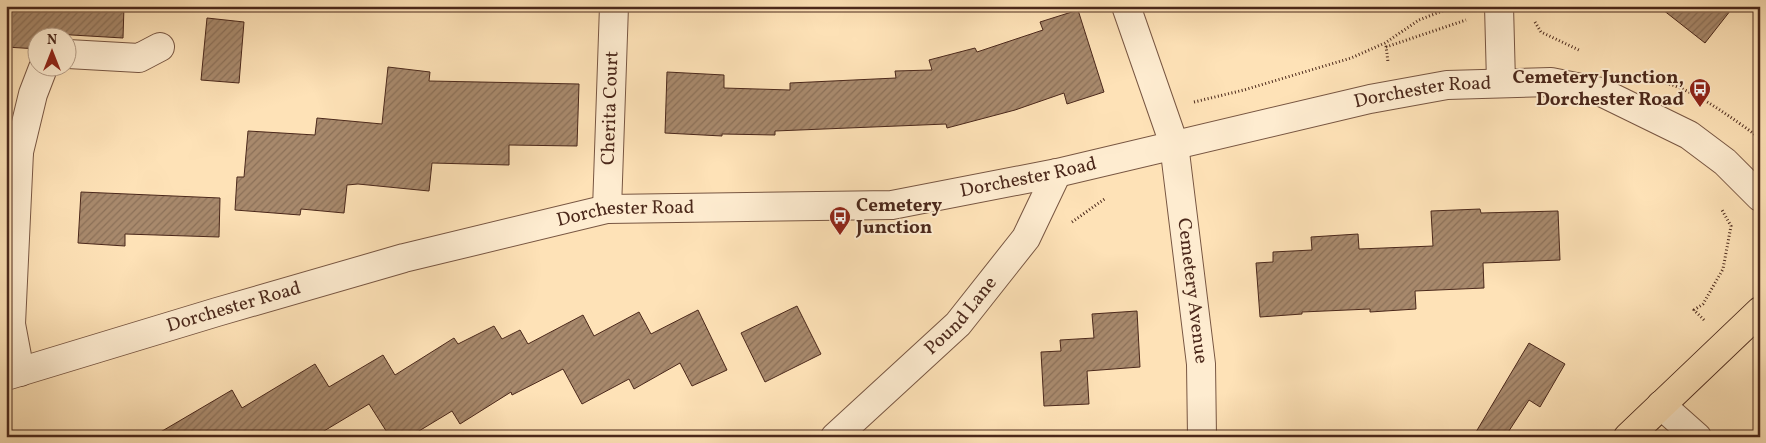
<svg xmlns="http://www.w3.org/2000/svg" width="1766" height="443" viewBox="0 0 1766 443" font-family="Vollkorn,serif">
  <style>
    .building { fill: url(#building-hatch); stroke: #4b281b }
    .lines { fill: none; stroke-linecap: round; stroke-linejoin: round }
    .minor-casing { stroke: #785642; stroke-width: 30 }
    .major-casing { stroke: #4b281b; stroke-width: 30 }
    .path { stroke: #4b281b; stroke-width: 3; stroke-dasharray: 1 2.5; stroke-linecap: butt }
    .minor { stroke: #feecd0; stroke-width: 28 }
    .major { stroke: #fee2b7; stroke-width: 28 }
    .labels { text-anchor: middle; dominant-baseline: central; stroke-width: 4; stroke-linejoin: round; paint-order: stroke }
    .poi-label { font-size: 19px; font-weight: bold; fill: #4b281b; stroke: #feecd0; text-anchor: end }
    .street-label { font-size: 19px; fill: #4b281b; stroke: #feecd0 }
  </style>
  <defs>
    <pattern id="building-hatch" width="6" height="6" patternUnits="userSpaceOnUse" patternTransform="scale(1.25)"><rect width="6" height="6" fill="#a8896c"/><path d="M-1 1l2-2M0 6l6-6M5 7l2-2" fill="none" stroke="#8b7058"/></pattern>
  </defs>
  <rect width="100%" height="100%" fill="#fee2b7"/>
  <filter id="stains"><feTurbulence type="fractalNoise" baseFrequency=".004" numOctaves="4"/><feColorMatrix values="0 0 0 0 .2 0 0 0 0 .09 0 0 0 0 .02 0 0 0 .5 -.17"/></filter>
  <radialGradient id="worn" r=".72"><stop offset=".6" stop-color="#630" stop-opacity="0"/><stop offset="1" stop-color="#630" stop-opacity=".3"/></radialGradient>
  <g class="building">
    <path d="M8 6H124L123 38 38 33V49L6 47V9H8Z"/>
    <path d="M1658 6H1734L1705 43Z"/>
    <path d="M1078 10 1104 92 1067 104 1064 93 1015 110 947 128 946 124 775 131V135L722 134V136L665 133 667 72 724 75V88L790 90V83L896 78 895 71 932 70 929 60 975 48 977 52 1043 30 1040 22Z"/>
    <path d="M207 18 244 22 239 83 201 80Z"/>
    <path d="M388 67 430 72 429 81 579 84 577 146 509 145V165L432 163 429 191 358 184 347 185 344 213 301 209 300 215 235 210 237 177H244L248 131 315 135 317 118 382 124Z"/>
    <path d="M81 192 220 198 219 237 125 234V246L78 243Z"/>
    <path d="M1480 209 1481 213 1558 211 1560 260 1483 263 1484 288 1415 291 1416 309 1370 312V309L1302 312V314L1260 317 1256 263 1273 262V252L1312 250 1311 237 1358 234 1359 249 1433 246 1431 211Z"/>
    <path d="M797 306 821 354 765 382 741 333Z"/>
    <path d="M698 310 727 370 692 386 680 363 634 389 629 379 582 404 563 369 512 395 511 392 460 424 452 411 409 437H390L369 404 314 437H152L232 390 242 408 315 364 329 387 383 355 395 375 454 338 458 344 494 326 502 339 520 330 528 344 583 315 594 336 639 312 651 334Z"/>
    <path d="M1137 311 1140 367 1087 371 1089 404 1044 406 1041 352 1061 351 1060 340 1094 338 1092 314Z"/>
    <path d="M1529 343 1565 364 1540 407 1529 400 1505 437H1473Z"/>
  </g>
  <g class="lines">
    <g class="minor-casing">
      <g id="minor">
        <path id="s1" d="M1126 6 1174 144 1201 364 1202 437"/>
        <path d="M1499 6 1501 82"/>
        <path d="M68 54 139 58 160 47"/>
        <path d="M6 152H19L11 324 20 372"/>
        <path d="M19 152 33 94 43 68"/>
        <path id="s2" d="M607 209 614 6"/>
        <path id="s3" d="M6 376 217 312 404 258 607 209 892 205 1057 173 1370 99 1447 85 1551 82 1601 92 1689 135 1725 162 1760 197"/>
        <path d="M1661 405 1697 437"/>
        <path id="s4" d="M835 437 958 324 1026 238 1057 173"/>
      </g>
    </g>
    <g class="major-casing">
      <path id="major" d="M1628 437 1760 311"/>
    </g>
    <g class="path">
      <path d="M1535 22 1541 32 1581 51"/>
      <path d="M1386 46 1388 62"/>
      <path d="M1386 47 1466 20"/>
      <path d="M1666 83C1698 92 1733 119 1760 138"/>
      <path d="M1194 102 1244 90 1351 58 1385 43 1419 20 1455 6"/>
      <path d="M1072 222 1106 198"/>
      <path d="M1704 320 1694 310 1703 304 1723 269 1731 226 1722 210"/>
    </g>
    <use href="#minor" class="minor"/>
    <use href="#major" class="major"/>
  </g>
  <defs>
    <g id="bus-pin" transform="scale(1.125)"><path d="M0 17L-7.5 6A9.5 9.5 0 1 1 7.5 6Z" fill="#8f2418" stroke="#feecd0"/><path d="M-5-6H5V4H4V6H2V4H-2V6H-4V4H-5ZM-3.5-4V0h7V-4ZM-3.5 1.2v1.5H-2V1.2ZM2 1.2v1.5H3.5V1.2Z" fill="#fff"/></g>
  </defs>
  <g fill-rule="evenodd">
    <use href="#bus-pin" x="1700" y="89"/>
    <use href="#bus-pin" x="840" y="217"/>
  </g>
  <g class="labels">
    <g class="poi-label">
      <text x="1684" y="78">Cemetery Junction,<tspan x="1684" dy="22">Dorchester Road</tspan></text>
      <text x="856" y="206" text-anchor="start">Cemetery<tspan x="856" dy="22">Junction</tspan></text>
    </g>
    <g class="street-label">
      <text stroke="none"><textPath href="#s3" startOffset="1452">Dorchester Road</textPath></text>
      <text stroke="none"><textPath href="#s2" startOffset="101">Cherita Court</textPath></text>
      <text stroke="none"><textPath href="#s3" startOffset="1048">Dorchester Road</textPath></text>
      <text stroke="none"><textPath href="#s3" startOffset="642">Dorchester Road</textPath></text>
      <text stroke="none"><textPath href="#s1" startOffset="294">Cemetery Avenue</textPath></text>
      <text stroke="none"><textPath href="#s3" startOffset="238">Dorchester Road</textPath></text>
      <text stroke="none"><textPath href="#s4" startOffset="175">Pound Lane</textPath></text>
    </g>
  </g>
  <rect width="1766" height="443" fill="none" stroke="#fee2b7" stroke-width="25"/>
  <rect x="8" y="8" width="1751" height="428" fill="none" stroke="#4b281b" stroke-width="2.5"/>
  <rect x="12" y="12" width="1741" height="418" fill="none" stroke="#4b281b"/>
  <g transform="translate(52 52)"><circle r="24" fill="#feecd0" stroke="#b69e88"/>
  <path d="M0-4L9 19L0 12L-9 19Z" fill="#8f2418"/>
  <text y="-8" font-size="14" font-weight="bold" text-anchor="middle" fill="#4b281b">N</text>
  </g>
  <rect width="100%" height="100%" filter="url(#stains)"/>
  <rect width="100%" height="100%" fill="url(#worn)"/>
</svg>
